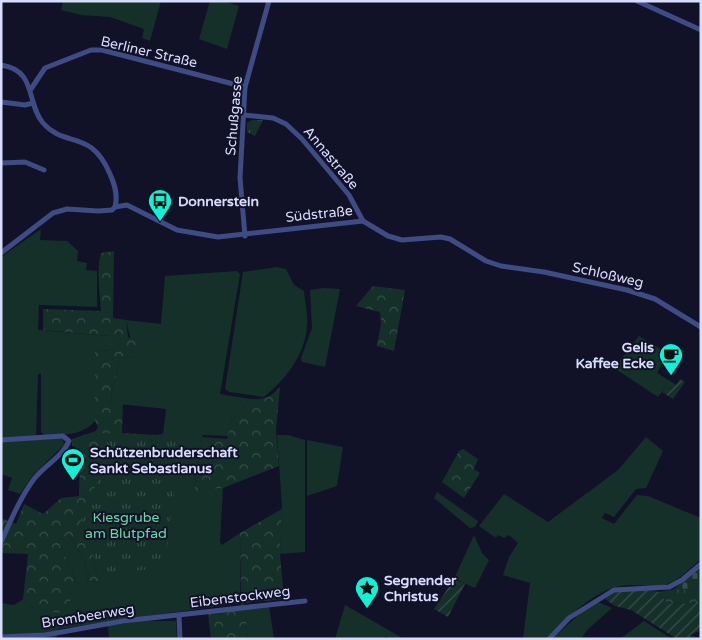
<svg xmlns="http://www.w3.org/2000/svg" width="702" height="640" viewBox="0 0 702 640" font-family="'Varela Round',sans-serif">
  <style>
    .grass { fill: #153029 }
    .forest { fill: url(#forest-crowns) }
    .cemetery { fill: url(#cemetery-stones) }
    .park { fill: url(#park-tufts) }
    .garden { fill: url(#garden-furrows) }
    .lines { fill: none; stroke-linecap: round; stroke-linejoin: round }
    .minor { stroke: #3f4b83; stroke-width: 5 }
    .labels { text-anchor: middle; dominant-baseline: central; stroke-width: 4; stroke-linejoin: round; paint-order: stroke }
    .street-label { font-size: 14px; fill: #d9ddfd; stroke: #111227 }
    .poi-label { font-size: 14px; font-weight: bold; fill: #d9ddfd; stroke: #111227; text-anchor: start }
    .park-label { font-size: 14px; fill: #69d9a4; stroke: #111227 }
  </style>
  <defs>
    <pattern id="forest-crowns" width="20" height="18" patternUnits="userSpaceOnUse" patternTransform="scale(1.25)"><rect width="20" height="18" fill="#153029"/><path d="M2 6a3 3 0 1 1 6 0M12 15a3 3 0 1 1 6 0" fill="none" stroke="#364e49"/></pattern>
    <pattern id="cemetery-stones" width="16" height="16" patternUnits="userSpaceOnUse" patternTransform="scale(1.25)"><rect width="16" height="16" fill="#153029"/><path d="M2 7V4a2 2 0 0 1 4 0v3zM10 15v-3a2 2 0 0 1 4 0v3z" fill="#364e49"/></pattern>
    <pattern id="park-tufts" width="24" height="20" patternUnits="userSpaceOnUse" patternTransform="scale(1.25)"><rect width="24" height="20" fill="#153029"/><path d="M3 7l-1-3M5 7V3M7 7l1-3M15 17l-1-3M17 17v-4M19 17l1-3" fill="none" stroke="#364e49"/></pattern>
    <pattern id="garden-furrows" width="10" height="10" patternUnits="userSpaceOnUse" patternTransform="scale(1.25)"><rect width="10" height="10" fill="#153029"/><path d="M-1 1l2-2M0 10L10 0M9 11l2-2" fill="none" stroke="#364e49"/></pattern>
  </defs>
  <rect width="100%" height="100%" fill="#111227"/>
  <g class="grass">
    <path d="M63 1H161L150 41 142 38 144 29 110 17 81 15 61 10Z"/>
    <path d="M210 1H223L239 6 227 49 199 39Z"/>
    <path d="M41 229 40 240 67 241 78 251 77 261 87 263 86 270 97 271V307L39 305 38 330 110 336V351L95 350V421C82 436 63 435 44 435L41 432V374H38L36 439H63L64 445 33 475 20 494 8 490 12 478 1 474C1 456 3 440 1 421V257Z"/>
    <path d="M277 267 286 269 294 285 304 291C305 302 308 315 307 326 305 355 286 379 264 397L229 392 225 389 243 272Z"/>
    <path d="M237 271 240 274 220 394 251 399 231 421 228 436 203 435 201 437 194 490 223 488 220 542 222 545 240 533V603L58 629 56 639 1 637V603L14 605 23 599 38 611 78 585 58 540 70 536 85 561 87 580 99 583 92 556 109 548 154 466 155 435 163 434 166 409 110 403 120 357 135 358 126 320 161 324 165 276Z"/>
    <path d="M323 288 340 289 325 367 302 362 301 358 312 328 310 290Z"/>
    <path d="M639 336 664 351V360L657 373 670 381 658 397 614 368Z"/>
    <path d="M277 435H288L305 440V552L280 554 282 506Z"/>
    <path d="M646 437 663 451 646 488 636 489 614 517 605 513 602 518 614 524 637 495 648 496 701 518V559C690 568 680 580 667 584 653 589 635 583 621 586 597 589 561 621 547 639H523L530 583 503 575 509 557 518 543 509 535 504 538 498 535 496 538 479 526 504 494 548 522 618 470Z"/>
    <path d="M307 440 343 447 337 486 307 496Z"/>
    <path d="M437 492 478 521 475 527 470 528 434 498Z"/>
    <path d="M474 535 482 553 489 560 475 588 454 579Z"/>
    <path d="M598 602 612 608 587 630 581 639H552L585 609Z"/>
    <path d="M345 605 404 639H389L386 636 384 639H335Z"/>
    <path d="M269 606 274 639H248L244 609Z"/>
    <path d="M141 621H176L177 639H109L108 626Z"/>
    <path d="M644 621 669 637 665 639H620Z"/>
  </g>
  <g class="forest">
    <path d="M114 251 113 318 126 320 128 337 137 343 135 358 120 357 110 402 123 404 122 433 155 435 154 466 175 492 164 532 109 548 92 556 99 583 87 580 85 561 70 536 58 540 78 585 64 613 38 611 23 599 28 554 1 553V518L16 524 24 504 43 514 61 498 79 496 80 451 72 445V439L96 431 98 427 95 421V350L110 351V336L43 330V309L101 311C100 293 96 270 101 253Z"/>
    <path d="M373 286 405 290 394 351 377 346 381 323 380 312 356 306Z"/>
    <path d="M280 387 276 430 279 466 223 488 194 491 201 437 227 439 231 421 251 399C265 400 271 397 280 387Z"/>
    <path d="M463 449 478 459 474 469 480 473 464 498 442 482 459 451Z"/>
    <path d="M282 509 280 554 284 599 244 603 248 639H211L208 614 241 609 240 533Z"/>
    <path d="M674 589 701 591V603L667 604 659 592Z"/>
  </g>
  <path class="cemetery" d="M701 567V591L674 589Z"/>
  <g class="park">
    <path d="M252 120H263L255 136 247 132V123Z"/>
    <path d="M99 433 181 437 165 567 103 575 78 527 97 482Z"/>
  </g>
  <g class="garden">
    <path d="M680 379 685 382 673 399 662 392 670 381 676 385Z"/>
    <path d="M454 579 465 584 448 617 434 609Z"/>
    <path d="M648 590 659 592 667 604 701 603V630L690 635 701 639H677L631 610 615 606 605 599 615 592Z"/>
  </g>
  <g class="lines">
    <g class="minor">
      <path d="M637 1 701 30"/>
      <path d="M1 65C37 70 26 103 43 123 66 149 90 128 110 174 115 185 118 195 115 207"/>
      <path d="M31 89 45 68 91 50H102L245 87"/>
      <path d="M1 102 25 105 33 103"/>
      <path d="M244 115 273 118 286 124 302 139 349 195 363 221 388 236 402 240 441 237 450 239 486 261 501 266 544 272 627 290 655 299 701 327"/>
      <path d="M1 163 25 162 44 170"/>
      <path d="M245 236 240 178 245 87 269 1"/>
      <path d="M1 253 53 213 67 209 98 211 112 210 115 207 127 205 177 230 218 237 363 221"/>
      <path d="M1 440 63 436 69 441C63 456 44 466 34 479 20 498 11 520 1 542"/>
      <path d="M179 616 180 639"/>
      <path d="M1 637 45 635 123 621 305 601"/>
      <path d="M549 639 569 618 614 590 669 587 682 580 701 564"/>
    </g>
  </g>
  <defs>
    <g id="bus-pin" transform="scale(1.25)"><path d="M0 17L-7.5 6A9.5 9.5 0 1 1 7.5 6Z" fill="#11f1d6" stroke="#111227"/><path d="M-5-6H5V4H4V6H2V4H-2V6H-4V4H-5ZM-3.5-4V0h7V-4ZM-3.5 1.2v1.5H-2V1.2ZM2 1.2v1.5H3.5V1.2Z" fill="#111"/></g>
    <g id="cafe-pin" transform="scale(1.25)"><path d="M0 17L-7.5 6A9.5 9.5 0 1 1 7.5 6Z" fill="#11f1d6" stroke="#111227"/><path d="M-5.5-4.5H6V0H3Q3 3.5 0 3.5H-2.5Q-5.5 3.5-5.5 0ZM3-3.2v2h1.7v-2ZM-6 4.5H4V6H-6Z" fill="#111"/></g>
    <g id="stadium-pin" transform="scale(1.25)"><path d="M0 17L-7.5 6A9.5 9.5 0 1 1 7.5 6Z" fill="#11f1d6" stroke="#111227"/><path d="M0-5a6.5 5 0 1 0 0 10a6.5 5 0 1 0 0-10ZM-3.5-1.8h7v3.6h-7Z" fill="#111"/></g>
    <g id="sight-pin" transform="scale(1.25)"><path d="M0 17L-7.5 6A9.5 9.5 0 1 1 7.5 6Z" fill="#11f1d6" stroke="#111227"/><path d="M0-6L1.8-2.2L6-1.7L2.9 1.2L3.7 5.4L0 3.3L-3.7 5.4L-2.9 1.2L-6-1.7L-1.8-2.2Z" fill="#111"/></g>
  </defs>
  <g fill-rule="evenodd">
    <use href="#bus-pin" x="160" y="201"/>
    <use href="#cafe-pin" x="671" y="355"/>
    <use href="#stadium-pin" x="73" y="460"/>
    <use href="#sight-pin" x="367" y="588"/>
  </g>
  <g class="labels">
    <g class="street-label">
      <text transform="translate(149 52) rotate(13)">Berliner Straße</text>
      <text transform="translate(234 116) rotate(-85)">Schußgasse</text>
      <text transform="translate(331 158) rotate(50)">Annastraße</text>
      <text transform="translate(319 214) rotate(-6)">Südstraße</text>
      <text transform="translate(608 275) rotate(13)">Schloßweg</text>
      <text transform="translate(240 597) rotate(-7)">Eibenstockweg</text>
      <text transform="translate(88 616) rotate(-9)">Brombeerweg</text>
    </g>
    <g class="poi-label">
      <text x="178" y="201">Donnerstein</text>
      <text x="654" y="347" text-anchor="end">Gelis<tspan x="654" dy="16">Kaffee Ecke</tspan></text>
      <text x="90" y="452">Schützenbruderschaft<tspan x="90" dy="16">Sankt Sebastianus</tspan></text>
      <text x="384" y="580">Segnender<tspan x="384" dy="16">Christus</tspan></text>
    </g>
    <g class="park-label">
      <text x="126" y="517">Kiesgrube<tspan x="126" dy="16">am Blutpfad</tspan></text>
    </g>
  </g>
  <rect width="702" height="640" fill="none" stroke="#d9ddfd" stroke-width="5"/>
</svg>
